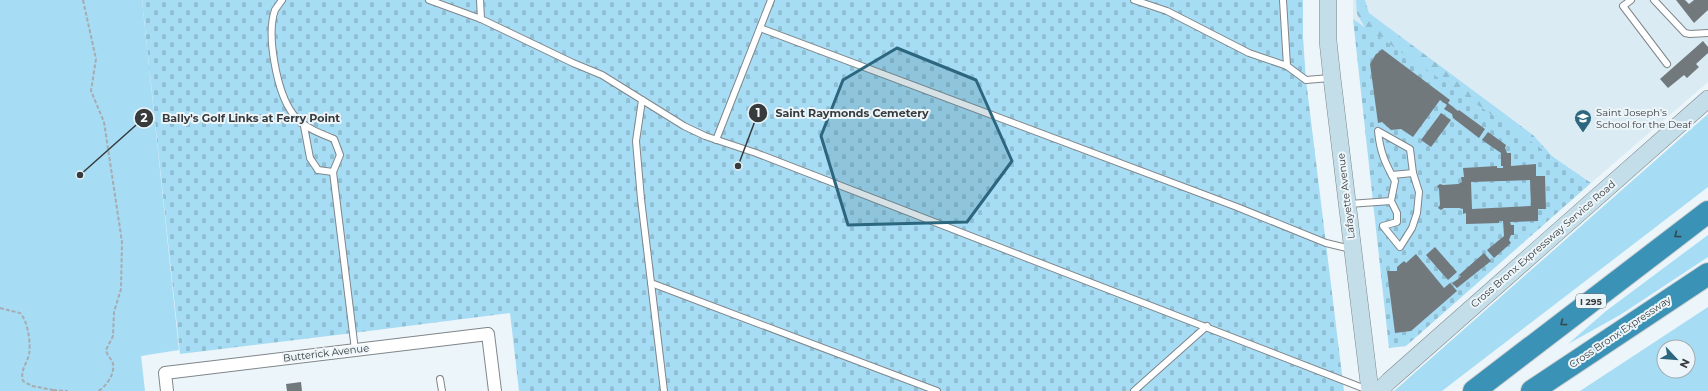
<svg xmlns="http://www.w3.org/2000/svg" width="1708" height="391" viewBox="0 0 1708 391" font-family="Montserrat,sans-serif">
  <style>
    .built { fill: #daebf3 }
    .green { fill: #a7dcf5; fill-rule: evenodd }
    .forest { fill: url(#forest-firs) }
    .cemetery { fill: url(#cemetery-stones) }
    .building { fill: #72797d; fill-rule: evenodd }
    .lines { fill: none; stroke-linecap: round; stroke-linejoin: round }
    .lane-casing { stroke: #7f868a; stroke-width: 8 }
    .street-casing { stroke: #7f868a; stroke-width: 14 }
    .secondary-casing { stroke: #7f868a; stroke-width: 18 }
    .highway-casing { stroke: #cfd0d0; stroke-width: 24 }
    .path { stroke: #a6acb0; stroke-width: 2; stroke-dasharray: 4 2; stroke-linecap: butt }
    .lane { stroke: #fff; stroke-width: 6 }
    .street { stroke: #fff; stroke-width: 12 }
    .secondary { stroke: #c4dee9; stroke-width: 17 }
    .highway { stroke: #3a92b6; stroke-width: 22 }
    .oneway { stroke: #38484f }
    .marked { fill: #2c677f; fill-opacity: 0.2; stroke: #2c677f; stroke-width: 3; stroke-linejoin: round }
    .labels { text-anchor: middle; dominant-baseline: central; stroke-width: 4; stroke-linejoin: round; paint-order: stroke }
    .shield { fill: #ecf5f9; stroke: #6e7375; stroke-width: 1 }
    .shield-label { font-size: 9px; font-weight: bold; fill: #383b3d }
    .poi-label { font-size: 10px; fill: #383b3d; stroke: #ecf5f9; text-anchor: start }
    .street-label { font-size: 10px; fill: #383b3d; stroke: #ecf5f9 }
    .leader { fill: none; stroke: #383b3d; stroke-width: 1.5 }
    .callout-dot { fill: #383b3d; stroke: #ecf5f9; stroke-width: 1.5 }
    .mark-label { font-size: 12px; text-anchor: middle; font-weight: bold; fill: #fff }
    .callout-label { font-size: 11px; text-anchor: middle; font-weight: bold; fill: #383b3d; stroke: #ecf5f9; stroke-width: 4; stroke-linejoin: round; paint-order: stroke }
  </style>
  <defs>
    <pattern id="forest-firs" width="22" height="20" patternUnits="userSpaceOnUse"><rect width="22" height="20" fill="#a7dcf5"/><path d="M5 1l3.5 6h-7zM16 11l3.5 6h-7z" fill="#90bed3"/></pattern>
    <pattern id="cemetery-stones" width="16" height="16" patternUnits="userSpaceOnUse"><rect width="16" height="16" fill="#a7dcf5"/><path d="M2 7V4a2 2 0 0 1 4 0v3zM10 15v-3a2 2 0 0 1 4 0v3z" fill="#90bed3"/></pattern>
  </defs>
  <rect width="100%" height="100%" fill="#ecf5f9"/>
  <path class="built" d="M1353 0H1708V82L1591 183 1353 19Z"/>
  <g class="green">
    <path d="M0 0H142L179 350 141 356 145 391H0Z"/>
    <path d="M1708 114V187L1442 391H1394Z"/>
    <path d="M1708 235V257L1620 315 1568 344 1606 311Z"/>
    <path d="M1708 307V391H1580ZM1664 347H1688V371H1664Z"/>
  </g>
  <path class="forest" d="M1356 0H1365L1369 13 1533 135 1570 176 1370 36 1357 14Z"/>
  <g class="cemetery">
    <path d="M142 0H1303V37L1306 80 1344 391H519L510 313 353 333 180 354Z"/>
    <path d="M1353 19 1591 183 1406 346 1389 348Z"/>
  </g>
  <g class="building">
    <path d="M1676 0H1685L1689 4 1694 0H1708V10L1694 23Z"/>
    <path d="M1703 41 1708 47V53L1696 64 1699 67 1687 78 1684 75 1668 88 1660 79Z"/>
    <path d="M1382 49 1450 100 1448 103 1458 111 1459 110 1485 129 1479 138 1453 118 1452 114 1444 109 1447 105 1440 100 1413 137 1401 129 1391 130 1382 122 1378 123 1370 64 1376 54 1378 53Z"/>
    <path d="M1441 113 1451 120 1431 147 1421 140Z"/>
    <path d="M1488 132 1506 145 1505 148 1507 153H1511V166L1536 164V176H1545L1546 209H1538V221L1510 222 1511 225H1514V235H1511L1509 240 1511 243 1494 258 1487 250 1504 236 1503 221H1499V223L1466 224V213L1463 214V209L1459 208H1444L1441 210 1438 208 1440 205 1439 189 1437 186 1440 184 1443 185 1458 184 1462 182 1461 177H1464L1463 168 1497 166V168H1503V166H1501V153L1482 140ZM1530 180 1531 206 1472 209 1471 182Z"/>
    <path d="M1435 247 1457 272 1448 280 1426 255Z"/>
    <path d="M1484 253 1491 261 1457 288 1452 283 1458 279 1461 276 1459 275Z"/>
    <path d="M1416 254 1444 288 1450 283 1457 291 1411 331 1395 333 1387 271H1397V267L1404 261 1406 263Z"/>
    <path d="M301 382 302 391H287L286 384Z"/>
  </g>
  <g class="lines">
    <g class="lane-casing">
      <g id="lane">
        <path d="M282 0C280 3 277 7 275 10 266 35 277 93 293 114 303 127 319 133 334 139L340 155 333 172 318 170 310 158 304 126"/>
        <path d="M429 0 481 19 573 63 602 75 684 126 705 136 756 153 1368 390"/>
        <path d="M480 0 481 19"/>
        <path d="M1134 0 1167 11 1249 53 1287 66 1306 80 1330 78"/>
        <path d="M1283 0 1287 66"/>
        <path d="M1631 0 1623 6 1667 64"/>
        <path d="M1654 0 1685 33 1690 34 1708 33"/>
        <path d="M760 28 1237 207 1326 243 1351 249"/>
        <path d="M642 100 636 141 641 199 664 391"/>
        <path d="M716 140 771 0"/>
        <path d="M333 172 355 350"/>
        <path d="M1392 175 1413 173"/>
        <path d="M1349 204 1391 201 1397 213V222L1383 226 1400 247 1412 228 1417 213 1419 192 1413 173 1410 149 1378 131C1380 152 1385 163 1395 181L1391 201"/>
        <path d="M651 283 937 391"/>
        <path d="M440 379 442 391"/>
        <path d="M1134 391 1207 326"/>
      </g>
    </g>
    <g class="street-casing">
      <path id="street" d="M167 391 165 373 488 334 495 391"/>
    </g>
    <g class="secondary-casing">
      <g id="secondary">
        <path d="M1328 0V41L1332 78 1370 391"/>
        <path d="M1379 391 1389 381 1708 99"/>
      </g>
    </g>
    <g class="highway-casing">
      <g id="highway">
        <path d="M1474 391 1708 212"/>
        <path d="M1532 391 1708 274"/>
      </g>
    </g>
    <g class="path">
      <path d="M83 0 96 59 91 91 104 122 122 242 121 289 114 312 113 336 106 350C107 356 112 359 113 364 115 374 106 387 98 391"/>
      <path d="M0 308 20 313C28 321 31 343 29 355 26 365 20 371 23 381L32 386 53 390 54 391"/>
      <path d="M53 390 68 391"/>
    </g>
    <use href="#lane" class="lane"/>
    <use href="#street" class="street"/>
    <use href="#secondary" class="secondary"/>
    <use href="#highway" class="highway"/>
  </g>
  <defs><path id="oneway-chevron" d="M-2-3.5L2.5 0L-2 3.5" fill="none" stroke-width="1.6" stroke-linecap="round" stroke-linejoin="round"/></defs>
  <g class="oneway">
    <use href="#oneway-chevron" transform="translate(1677 235) rotate(143)"/>
    <use href="#oneway-chevron" transform="translate(1563 323) rotate(143)"/>
  </g>
  <path class="marked" d="M897 48 976 80 1012 161 967 222 848 225 821 136 843 80Z"/>
  <defs>
    <g id="school-pin" transform="scale(0.9)"><path d="M0 17L-7.5 6A9.5 9.5 0 1 1 7.5 6Z" fill="#2c677f" stroke="#ecf5f9"/><path d="M0-5L7-2L0 1L-7-2ZM-4 1L0 2.5L4 1V4Q0 6-4 4Z" fill="#fff"/></g>
  </defs>
  <g fill-rule="evenodd">
    <use href="#school-pin" x="1583" y="118"/>
  </g>
  <g class="labels">
    <rect class="shield" x="1576" y="294" width="30" height="14" rx="3"/>
    <g class="shield-label">
      <text x="1591" y="301">I 295</text>
    </g>
    <g class="poi-label">
      <text x="1596" y="112">Saint Joseph's<tspan x="1596" dy="12">School for the Deaf</tspan></text>
    </g>
    <g class="street-label">
      <text transform="translate(1346 196) rotate(-97)">Lafayette Avenue</text>
      <text transform="translate(1543 244) rotate(-41)">Cross Bronx Expressway Service Road</text>
      <text transform="translate(1620 332) rotate(-34)">Cross Bronx Expressway</text>
      <text transform="translate(326 353) rotate(-7)">Butterick Avenue</text>
    </g>
  </g>
  <path class="leader" d="M738 166L758 113M80 175L144 118"/>
  <g class="callout-dot">
    <circle cx="738" cy="166" r="4"/>
    <circle cx="80" cy="175" r="4"/>
    <circle cx="758" cy="113" r="10"/>
    <circle cx="144" cy="118" r="10"/>
  </g>
  <g class="mark-label">
    <text x="758" y="117">1</text>
    <text x="144" y="122">2</text>
  </g>
  <g class="callout-label">
    <text x="852" y="117">Saint Raymonds Cemetery</text>
    <text x="251" y="122">Bally's Golf Links at Ferry Point</text>
  </g>
  <g transform="translate(1676 359) rotate(116)"><circle r="19" fill="#ecf5f9" stroke="#a4abae"/>
  <path d="M0-3L7 15L0 10L-7 15Z" fill="#2c677f"/>
  <text y="-6" font-size="11" font-weight="bold" text-anchor="middle" fill="#383b3d">N</text>
  </g>
</svg>
